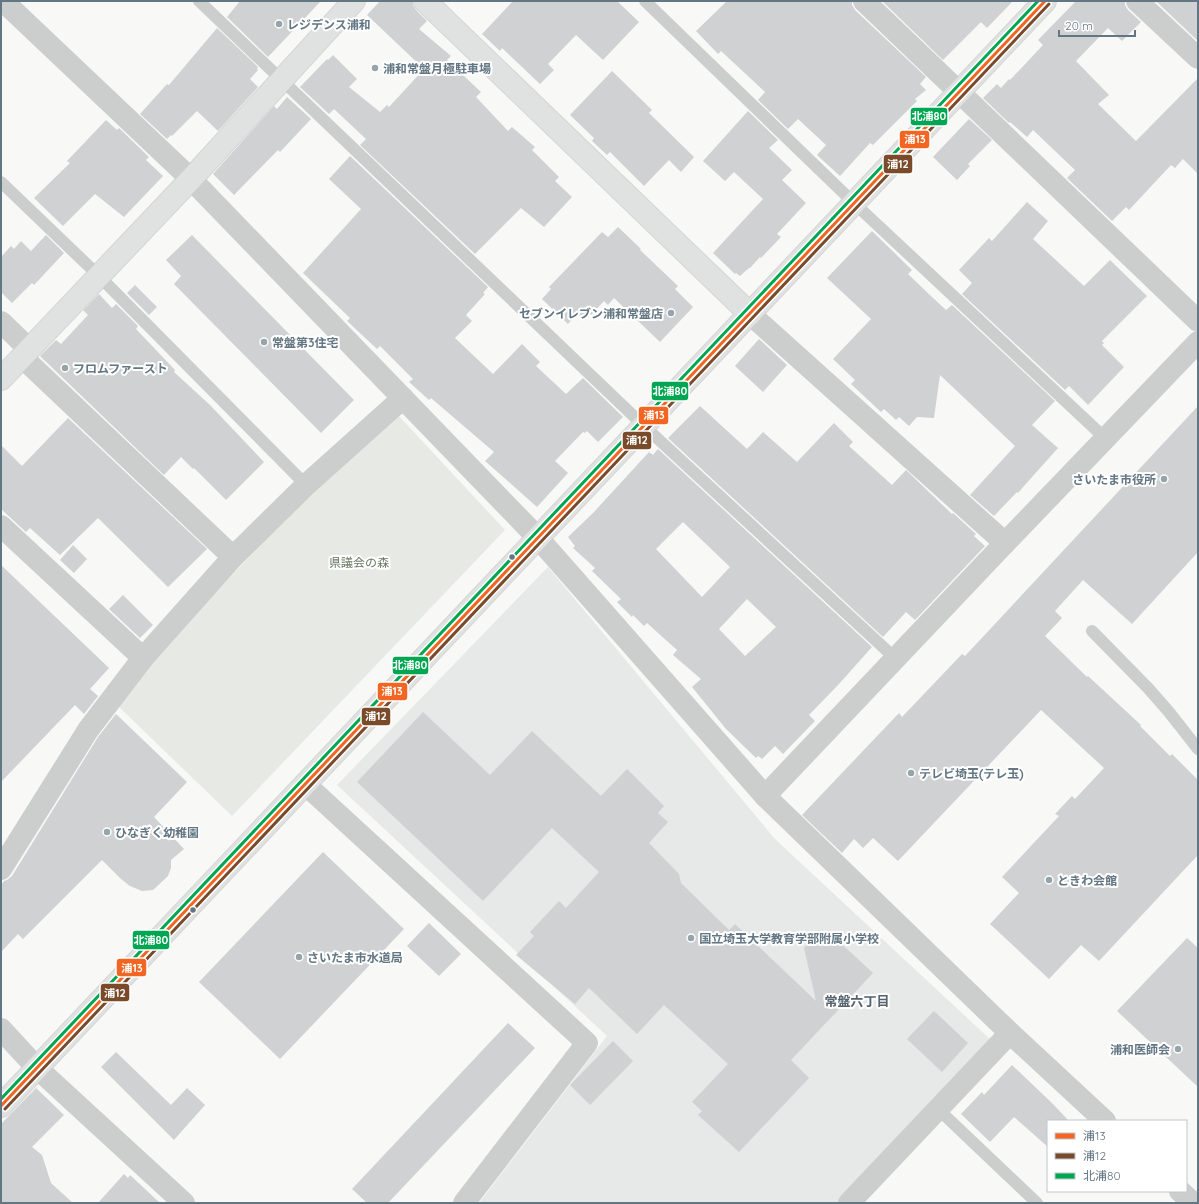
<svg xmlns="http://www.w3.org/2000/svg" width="1199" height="1204" viewBox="0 0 1199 1204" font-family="Quicksand,'Noto Sans JP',sans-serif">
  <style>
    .built { fill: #e7e8e8 }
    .green { fill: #e7eae4 }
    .building { fill: #cfd1d2; fill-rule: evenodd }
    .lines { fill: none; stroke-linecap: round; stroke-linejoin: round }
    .secondary-casing { stroke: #d4d5d5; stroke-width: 24 }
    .primary-casing { stroke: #d4d5d6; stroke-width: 24 }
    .lane { stroke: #cccece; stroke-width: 12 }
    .street { stroke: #cccece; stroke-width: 22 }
    .secondary { stroke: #e0e1e1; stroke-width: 22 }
    .primary { stroke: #e0e1e1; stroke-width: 22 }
    .bus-1-casing { stroke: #fff; stroke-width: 6 }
    .bus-2-casing { stroke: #fff; stroke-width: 6 }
    .bus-3-casing { stroke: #fff; stroke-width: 6 }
    .bus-1 { stroke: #f26522; stroke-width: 3 }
    .bus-2 { stroke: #7a4b2a; stroke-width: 3 }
    .bus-3 { stroke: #00a651; stroke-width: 3 }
    .poi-dot { fill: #96a4ac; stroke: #fff; stroke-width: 1.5 }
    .bus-dot { fill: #627683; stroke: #fff; stroke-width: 1.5 }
    .labels { text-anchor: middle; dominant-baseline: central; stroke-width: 4; stroke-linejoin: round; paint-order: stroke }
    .poi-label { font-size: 12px; font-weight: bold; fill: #627683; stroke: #fff; text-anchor: start }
    .park-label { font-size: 12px; fill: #677a61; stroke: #fff }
    .neighbourhood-label { font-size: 13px; font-weight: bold; fill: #54636d; stroke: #fff }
    .line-badge { stroke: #fff; stroke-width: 1.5 }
    .badge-label { font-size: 11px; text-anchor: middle; font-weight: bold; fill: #fff }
  </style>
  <rect width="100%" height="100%" fill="#f8f8f7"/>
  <path class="built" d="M548 567 775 839 992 1041 838 1203H479L607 1036 337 785Z"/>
  <path class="green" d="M398 415 505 530 232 816 118 706 167 641 235 572 318 483Z"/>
  <g class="building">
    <path d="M240 1H321L268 57 227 17Z"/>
    <path d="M380 1H413V5L416 10 427 21 419 29 451 56 447 60 481 92 476 97 508 131 512 127 535 147 532 150 559 177 555 181 572 197 544 227 521 208 475 254 360 145 366 139 334 109 329 114 300 87 327 59 328 60 333 55 357 79 349 87 380 112 387 105 389 107 424 69 367 15Z"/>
    <path d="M513 1H617L639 22 603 60 576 35 548 64 554 70 540 84 502 48 500 51 482 34Z"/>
    <path d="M727 1H852V5L855 10 926 77 920 84 926 90 915 99 917 101 873 145 870 143 840 176 817 155 826 145 798 119 788 129 758 100 765 92 721 51 718 54 696 31Z"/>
    <path d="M882 1H1013L987 28 981 22 943 60Z"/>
    <path d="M1076 1H1125V5L1128 10 1141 22 1122 41 1108 28 1076 61 1109 95 1098 104 1136 141 1198 78V174L1183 159 1175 168 1171 165 1129 210 1126 207 1112 221 1067 178 1075 170 1033 130 1027 137 1010 122 1009 123 983 98 997 84 1001 88 1009 79 1010 80 1043 45 1038 40Z"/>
    <path d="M1155 1H1198V41L1158 3Z"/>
    <path d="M217 28 258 67 257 69 258 70 250 79 258 87 218 131 197 111 172 136 171 135 167 139 140 114 167 84 169 85Z"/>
    <path d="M612 71 652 110 649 113 651 115 694 157 681 172 669 160 644 186 610 152 607 155 592 141 594 138 570 115Z"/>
    <path d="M287 97 311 119 280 152 278 150 234 195 213 174 274 106 277 109Z"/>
    <path d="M748 111 778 140 769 148 792 170 782 180 806 203 777 234 781 237 761 258 760 257 750 268H749L740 276 736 273 735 274 713 253 763 199 734 172 725 181 703 161Z"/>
    <path d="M969 119 992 140 968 164 970 166 957 180 933 157Z"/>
    <path d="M106 120 117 130 119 128 149 157 146 160 163 176 124 217 95 194 63 226 34 198 70 163 67 161Z"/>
    <path d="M350 156 488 287 483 293 485 294 466 315 472 321 455 338 493 374 522 344 540 362 536 366 566 394 583 378 623 417 598 442 587 431 585 433 583 432 555 461 568 473 537 507 485 461 494 452 431 398 429 400 409 382 413 379 380 346 377 349 347 321 350 318 303 273 361 209 329 179Z"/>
    <path d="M1027 202 1048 221 1033 239 1084 286 1110 260 1147 296 1102 341 1104 343 1102 345 1124 367 1088 405 1069 386 1065 390 962 294 972 283 959 270 989 238 992 241Z"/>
    <path d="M618 227 641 249 640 250 678 286 675 289 693 307 660 342 614 298 608 305 604 301 591 315 589 314 584 320 577 314 568 324 542 299 551 289 549 287 602 232 608 237Z"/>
    <path d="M872 231 912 270 908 274 932 297 946 310 952 305 1055 401 1032 425 1058 448 1024 486 1018 493 1017 492 994 516 970 495 1015 446 940 375 934 418 917 417 909 426 899 417 896 420 884 409 881 412 851 384 855 380 833 359 871 319 827 278Z"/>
    <path d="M46 235 64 253 34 285 32 283 12 303 1 292V257L11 246 14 249 21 241 31 251Z"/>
    <path d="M192 235 354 400 321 433 174 284 181 276 166 260Z"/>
    <path d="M135 285 157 307 149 315 127 293Z"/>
    <path d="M99 294 112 308 116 304 138 326 136 329 175 370 174 372 210 405 264 462 226 500 194 468 193 469 181 457 164 475 40 356 56 340 61 344 88 315 83 310Z"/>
    <path d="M759 339 787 365 763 392 735 366Z"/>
    <path d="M700 406 747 449 763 432 797 462 834 423 853 442 849 446 892 485 906 470 952 514 953 513 976 534 974 536 985 546 915 620 906 612 883 637 668 438Z"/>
    <path d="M1198 406V552L1132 624 1083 580 1055 611 1062 618 1045 636 1087 677 1088 676 1141 725 1140 726 1170 756 1172 754 1198 780V855L1099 961 1081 945 1049 979 990 924 1019 893 1002 877 1059 816 1055 814 1072 796 1075 799 1104 768 1041 710 898 861 873 838 863 848 854 839 842 853 802 815 899 713 902 717 962 654 965 656Z"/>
    <path d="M68 418 207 549 168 587 98 518 60 555 30 528 26 532 1 509V445L22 466Z"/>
    <path d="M658 449 872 647 839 684 809 715 815 721 783 754 775 746 762 759 758 756 756 758 726 729 692 687 701 679 673 655 677 650 647 623 644 626 633 615 632 617 617 602 621 599 592 571 595 568 573 548 575 546 568 537 593 513 649 452 653 455ZM683 522 730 567 702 597 656 549ZM747 599 776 627 745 656 719 629Z"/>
    <path d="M73 545 87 559 74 573 60 560Z"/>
    <path d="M1 565 109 668 90 689 98 696 84 714 75 705 1 782Z"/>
    <path d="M123 595 153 625 140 638 109 609Z"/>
    <path d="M423 712 490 775 532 731 601 796 627 769 664 806 658 813 668 822 649 843 679 874 681 883 729 930 735 924 816 1001 804 948 819 930 828 942 833 936 873 973 791 1060 809 1078 739 1152 698 1115 702 1111 692 1102 728 1064 664 1005 637 1034 589 988 575 1004 516 955 534 936 530 932 559 901 566 908 599 872 552 828 483 901 357 782Z"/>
    <path d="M116 714 187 782 154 817 184 849 171 860V868L168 876 153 890 142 891 130 886 121 879 102 860 23 939 18 934 1 952V885L4 881 7 880 12 876 98 737Z"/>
    <path d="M323 852 404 929 280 1059 199 982Z"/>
    <path d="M429 923 461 954 439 976 407 946Z"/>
    <path d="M1187 938 1198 948V1087L1117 1011Z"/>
    <path d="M934 1011 968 1043 942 1072 907 1039Z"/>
    <path d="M508 1023 535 1048 388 1203H367L352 1189Z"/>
    <path d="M613 1041 633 1061 590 1105 570 1085Z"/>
    <path d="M116 1052 171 1105 187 1088 205 1105 174 1140 101 1067Z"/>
    <path d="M1012 1065 1053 1104 1069 1121H1048V1147L1014 1117 990 1142 961 1114 982 1092 984 1095Z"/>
    <path d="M36 1088 64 1115 32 1147 42 1155 51 1183 73 1203H1V1124Z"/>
    <path d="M124 1174 128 1178 130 1175 160 1203H98Z"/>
  </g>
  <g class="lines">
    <g class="secondary-casing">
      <g id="secondary">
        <path d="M425 1 750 314"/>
        <path d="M1 379 191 179 354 1"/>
      </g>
    </g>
    <g class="primary-casing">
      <path id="primary" d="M1 1106 1045 1"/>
    </g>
    <g class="lane">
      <path d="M199 1 644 426 896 659"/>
      <path d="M645 1 854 203 1106 439"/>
      <path d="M1 182 99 276 306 485"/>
      <path d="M1092 631 1148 688 1169 712 1198 749"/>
      <path d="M938 1109 1037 1203"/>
    </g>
    <g class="street">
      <path d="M3 1 191 179 538 538 765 796 1010 1033 1105 1121"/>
      <path d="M864 1 1198 321"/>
      <path d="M1137 1 1198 58"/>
      <path d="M750 314 1005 543"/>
      <path d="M1 322 29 349"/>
      <path d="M22 357 233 557"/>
      <path d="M1 526 143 658"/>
      <path d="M305 784 587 1043 464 1203"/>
      <path d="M765 796 1005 543 1198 342"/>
      <path d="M1 869 88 730 143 658 233 557 306 485 403 398"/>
      <path d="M1 1029 37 1068 184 1203"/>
      <path d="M1180 1191 1193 1203"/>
      <path d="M849 1203 1010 1033"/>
    </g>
    <use href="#secondary" class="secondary"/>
    <use href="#primary" class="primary"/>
    <g class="bus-1-casing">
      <path id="bus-1" d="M1 1106 1045 1"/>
    </g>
    <g class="bus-2-casing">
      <path id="bus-2" d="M5 1109 1049 4"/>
    </g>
    <g class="bus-3-casing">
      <path id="bus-3" d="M1 1099 1038 1"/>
    </g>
    <use href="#bus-1" class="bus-1"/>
    <use href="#bus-2" class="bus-2"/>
    <use href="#bus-3" class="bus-3"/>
  </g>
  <g class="poi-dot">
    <circle cx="279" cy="24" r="4"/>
    <circle cx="375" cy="68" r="4"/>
    <circle cx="671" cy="313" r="4"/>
    <circle cx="264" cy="342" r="4"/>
    <circle cx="65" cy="368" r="4"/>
    <circle cx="1164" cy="479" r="4"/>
    <circle cx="911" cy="773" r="4"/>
    <circle cx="107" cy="832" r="4"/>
    <circle cx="1049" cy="880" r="4"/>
    <circle cx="691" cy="938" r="4"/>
    <circle cx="299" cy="957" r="4"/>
    <circle cx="1178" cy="1049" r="4"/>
  </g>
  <g class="bus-dot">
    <circle cx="512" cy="557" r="3.5"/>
    <circle cx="193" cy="910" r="3.5"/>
  </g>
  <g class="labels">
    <g class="poi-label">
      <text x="287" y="24">レジデンス浦和</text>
      <text x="383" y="68">浦和常盤月極駐車場</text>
      <text x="663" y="313" text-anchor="end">セブンイレブン浦和常盤店</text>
      <text x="272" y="342">常盤第3住宅</text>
      <text x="73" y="368">フロムファースト</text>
      <text x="1156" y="479" text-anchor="end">さいたま市役所</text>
      <text x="919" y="773">テレビ埼玉(テレ玉)</text>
      <text x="115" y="832">ひなぎく幼稚園</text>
      <text x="1057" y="880">ときわ会館</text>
      <text x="699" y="938">国立埼玉大学教育学部附属小学校</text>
      <text x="307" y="957">さいたま市水道局</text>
      <text x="1170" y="1049" text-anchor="end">浦和医師会</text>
    </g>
    <g class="park-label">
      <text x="359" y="562">県議会の森</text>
    </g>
    <g class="neighbourhood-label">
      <text x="857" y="1001">常盤六丁目</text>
    </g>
  </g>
  <g class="line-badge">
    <rect x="910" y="107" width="38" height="19" rx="4" fill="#00a651"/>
    <rect x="899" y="130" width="31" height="19" rx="4" fill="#f26522"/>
    <rect x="883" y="154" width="30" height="20" rx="4" fill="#7a4b2a"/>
    <rect x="651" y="381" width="38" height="20" rx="4" fill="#00a651"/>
    <rect x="638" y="406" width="31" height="19" rx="4" fill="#f26522"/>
    <rect x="622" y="431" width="30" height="19" rx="4" fill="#7a4b2a"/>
    <rect x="392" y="656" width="37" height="19" rx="4" fill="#00a651"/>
    <rect x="377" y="682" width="31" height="19" rx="4" fill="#f26522"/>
    <rect x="361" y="707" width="30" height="19" rx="4" fill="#7a4b2a"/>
    <rect x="132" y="930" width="38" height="20" rx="4" fill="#00a651"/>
    <rect x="116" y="958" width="31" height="19" rx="4" fill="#f26522"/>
    <rect x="100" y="983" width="30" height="19" rx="4" fill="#7a4b2a"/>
  </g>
  <g class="badge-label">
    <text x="929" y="120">北浦80</text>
    <text x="915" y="143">浦13</text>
    <text x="898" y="168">浦12</text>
    <text x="670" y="395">北浦80</text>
    <text x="654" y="419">浦13</text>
    <text x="637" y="444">浦12</text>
    <text x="410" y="669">北浦80</text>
    <text x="392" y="695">浦13</text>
    <text x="376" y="720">浦12</text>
    <text x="151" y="944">北浦80</text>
    <text x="132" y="972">浦13</text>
    <text x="115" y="997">浦12</text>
  </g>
  <rect width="1199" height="1204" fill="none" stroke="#627683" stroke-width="4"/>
  <rect x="1047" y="1120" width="140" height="72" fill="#ffffff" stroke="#c0c8cd"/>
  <rect x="1055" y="1133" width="20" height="6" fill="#f26522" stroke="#c0c8cd"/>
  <text x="1083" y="1140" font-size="12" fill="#627683">浦13</text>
  <rect x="1055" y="1153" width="20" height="6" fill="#7a4b2a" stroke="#c0c8cd"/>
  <text x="1083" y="1160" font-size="12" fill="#627683">浦12</text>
  <rect x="1055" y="1173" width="20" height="6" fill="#00a651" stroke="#c0c8cd"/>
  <text x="1083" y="1180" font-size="12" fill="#627683">北浦80</text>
  <path d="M1059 30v6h76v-6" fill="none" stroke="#627683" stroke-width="2"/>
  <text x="1065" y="30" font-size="12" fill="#627683" stroke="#ffffff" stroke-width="3" paint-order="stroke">20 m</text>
</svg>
